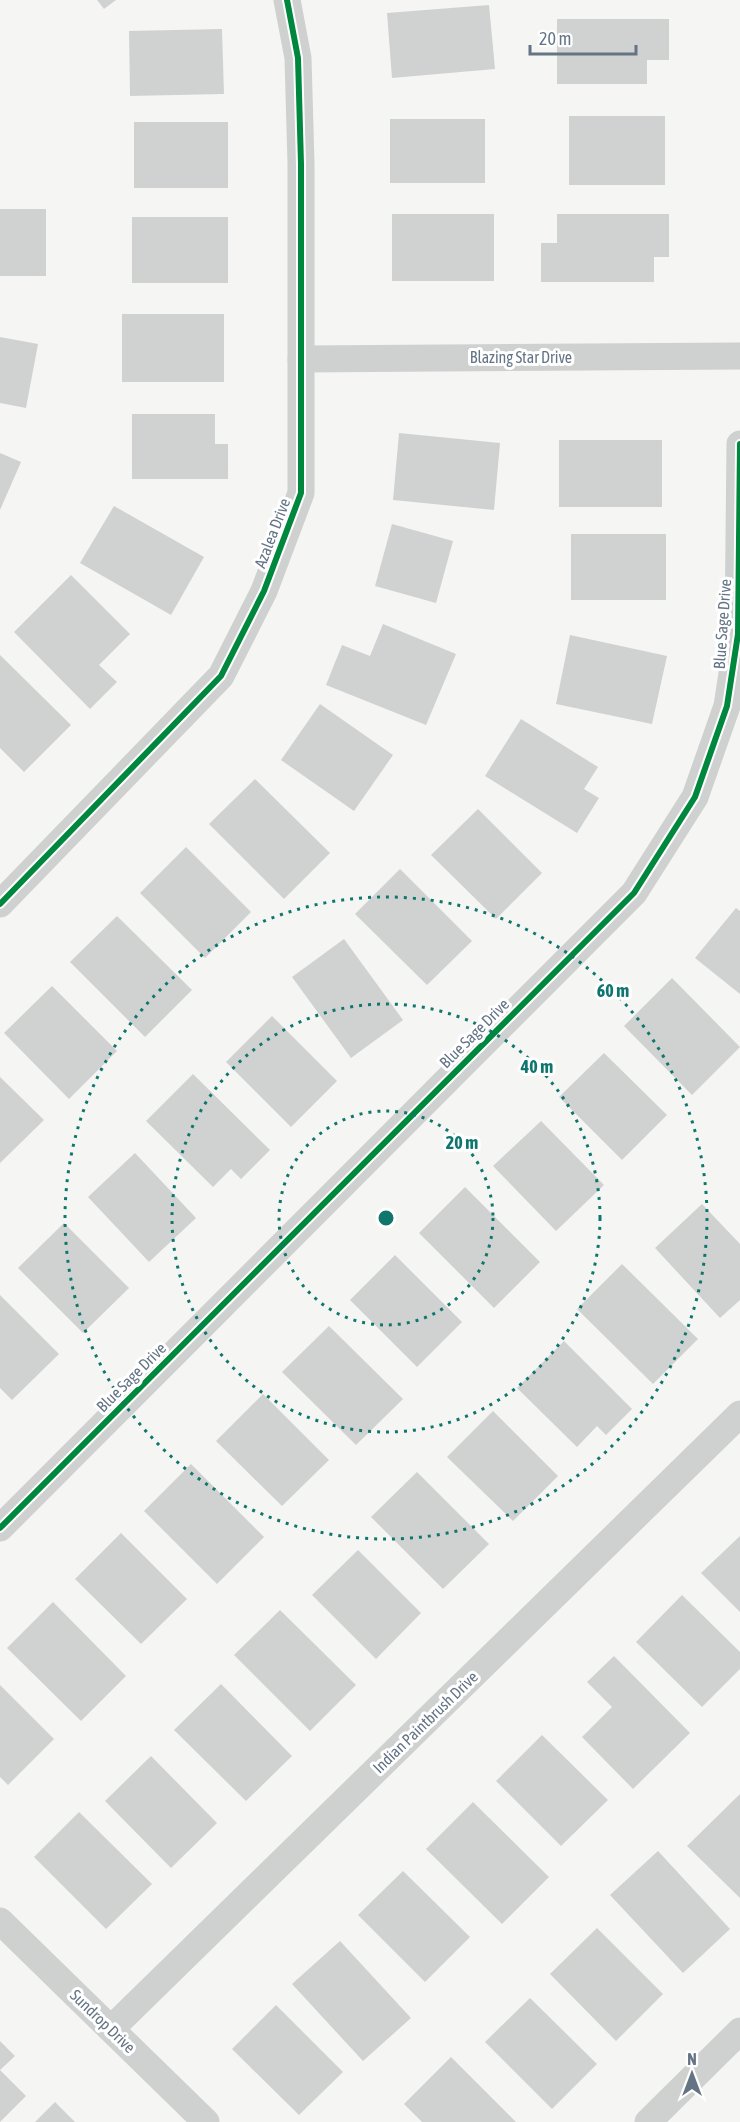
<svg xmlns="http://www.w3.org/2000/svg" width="740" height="2122" viewBox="0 0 740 2122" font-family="'Asap Condensed',sans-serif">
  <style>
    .building { fill: #d0d2d2 }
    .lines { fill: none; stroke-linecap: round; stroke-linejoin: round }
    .minor { stroke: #cfd0d0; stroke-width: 27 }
    .cycleway-casing { stroke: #fff; stroke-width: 10 }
    .cycleway { stroke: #00873e; stroke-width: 6 }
    .ring { fill: none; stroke: #0f766e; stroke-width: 3; stroke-dasharray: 3 6 }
    .labels { text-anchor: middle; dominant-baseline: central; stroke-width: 6; stroke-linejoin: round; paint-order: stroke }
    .street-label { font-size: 16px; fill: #647485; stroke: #fff }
    .centre { fill: #0f766e; stroke: #fff; stroke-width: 3 }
    .ring-label { font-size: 18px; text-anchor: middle; font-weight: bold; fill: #0f766e; stroke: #fff; stroke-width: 6; stroke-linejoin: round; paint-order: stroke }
  </style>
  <rect width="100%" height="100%" fill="#f5f5f3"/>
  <g class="building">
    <path d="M97 0H116L104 9Z"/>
    <path d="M489 5 495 69 392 78 387 13Z"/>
    <path d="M557 19H669V60H647V84H557Z"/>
    <path d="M222 29 224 94 130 96 129 31Z"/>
    <rect x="569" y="116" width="96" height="69"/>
    <rect x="390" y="119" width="95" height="64"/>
    <rect x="134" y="122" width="94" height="66"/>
    <rect x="0" y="209" width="46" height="67"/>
    <rect x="392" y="214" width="102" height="67"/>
    <path d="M557 214H669V257H654V282H541V243H557Z"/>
    <rect x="132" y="217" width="96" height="66"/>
    <rect x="122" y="314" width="102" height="68"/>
    <path d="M0 337 38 344 26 408 0 403Z"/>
    <path d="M132 414H215V444H228V479H132Z"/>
    <path d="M399 433 500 443 494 510 393 500Z"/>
    <rect x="559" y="440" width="103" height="67"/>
    <path d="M0 453 21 462 0 510Z"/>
    <path d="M114 506 204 557 171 615 80 563Z"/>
    <path d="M392 524 453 541 436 603 375 586Z"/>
    <rect x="571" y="534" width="95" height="66"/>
    <path d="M71 575 130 634 99 665 117 682 90 709 14 632Z"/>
    <path d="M383 624 456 654 426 725 326 685 342 645 370 656Z"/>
    <path d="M570 635 667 656 652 724 556 704Z"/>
    <path d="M0 655 71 725 24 772 0 748Z"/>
    <path d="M320 704 393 755 354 811 281 760Z"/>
    <path d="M521 719 598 767 584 789 599 798 577 833 485 776Z"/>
    <path d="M255 779 330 853 284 899 209 824Z"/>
    <path d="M478 809 542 873 496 919 431 855Z"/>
    <path d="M186 847 251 912 205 958 140 893Z"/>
    <path d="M400 869 472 941 427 985 355 914Z"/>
    <path d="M736 908 740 911V994L695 958Z"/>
    <path d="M117 916 192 990 145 1037 70 962Z"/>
    <path d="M344 939 403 1020 351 1058 292 977Z"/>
    <path d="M672 978 740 1047 692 1095 624 1026Z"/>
    <path d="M52 986 117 1051 69 1099 4 1033Z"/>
    <path d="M272 1016 337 1081 291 1127 226 1062Z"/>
    <path d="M604 1053 667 1115 622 1160 559 1097Z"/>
    <path d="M193 1074 270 1150 241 1179 231 1169 213 1187 146 1121Z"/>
    <path d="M0 1077 44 1120 0 1163Z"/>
    <path d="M541 1121 604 1185 556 1231 493 1166Z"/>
    <path d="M135 1153 196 1218 149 1262 88 1197Z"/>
    <path d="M465 1187 540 1262 494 1308 419 1233Z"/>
    <path d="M702 1204 740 1244V1300L720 1318 655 1248Z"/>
    <path d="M64 1223 129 1288 83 1333 18 1268Z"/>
    <path d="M395 1255 462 1322 417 1367 350 1300Z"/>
    <path d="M622 1264 698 1339 653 1384 577 1309Z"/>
    <path d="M0 1295 59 1354 12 1400 0 1388Z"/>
    <path d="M329 1326 403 1399 356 1445 282 1372Z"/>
    <path d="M564 1341 632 1409 606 1435 597 1426 577 1447 517 1388Z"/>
    <path d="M263 1394 329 1460 282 1506 216 1441Z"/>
    <path d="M493 1411 558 1476 513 1521 447 1457Z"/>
    <path d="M191 1464 264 1537 217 1584 144 1511Z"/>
    <path d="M417 1472 489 1544 443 1589 371 1517Z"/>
    <path d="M121 1533 187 1599 141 1644 75 1579Z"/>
    <path d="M740 1536V1612L701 1573Z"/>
    <path d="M358 1550 421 1613 376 1659 312 1595Z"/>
    <path d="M682 1595 740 1652V1669L702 1707 636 1642Z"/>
    <path d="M53 1602 126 1676 81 1721 7 1648Z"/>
    <path d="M280 1610 356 1685 310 1731 234 1655Z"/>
    <path d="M614 1656 690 1733 633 1789 582 1737 612 1707 587 1682Z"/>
    <path d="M221 1684 292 1756 246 1801 174 1730Z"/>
    <path d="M0 1685 54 1739 8 1785 0 1777Z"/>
    <path d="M542 1735 608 1800 561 1846 496 1781Z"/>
    <path d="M151 1756 217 1823 171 1868 105 1801Z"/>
    <path d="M740 1794V1898L687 1846Z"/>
    <path d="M473 1802 549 1877 502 1924 426 1849Z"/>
    <path d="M79 1812 152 1884 106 1929 34 1857Z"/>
    <path d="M658 1851 730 1929 683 1973 610 1895Z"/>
    <path d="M403 1871 470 1937 425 1982 358 1915Z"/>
    <path d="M597 1928 663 1994 616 2041 550 1974Z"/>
    <path d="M340 1941 411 2018 363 2061 292 1984Z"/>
    <path d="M530 1998 597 2064 552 2109 485 2042Z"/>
    <path d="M276 2005 343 2072 299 2115 232 2049Z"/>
    <path d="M0 2041 15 2056 0 2070 26 2096 0 2122Z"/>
    <path d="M451 2057 516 2122H422L404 2104Z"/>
    <path d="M55 2102 75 2122H35Z"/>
  </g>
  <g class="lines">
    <g class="minor">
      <path d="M301 359 740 356"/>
      <path d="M0 904 221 676 264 591 301 493V164L298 58 287 0"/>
      <path d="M0 1528 634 893 695 797 727 706 738 634 740 444"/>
      <path d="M0 1921 206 2122"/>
      <path d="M111 2029 740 1414"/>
      <path d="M648 2122 740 2031"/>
    </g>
    <g class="cycleway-casing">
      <g id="cycleway">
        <path d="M0 904 221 676 264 591 301 493V164L298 58 287 0"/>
        <path d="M0 1528 634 893 695 797 727 706 738 634 740 444"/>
      </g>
    </g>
    <use href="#cycleway" class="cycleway"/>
  </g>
  <g class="ring">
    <circle cx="386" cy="1218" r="107"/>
    <circle cx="386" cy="1218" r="214"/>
    <circle cx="386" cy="1218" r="321"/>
  </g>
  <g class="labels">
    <g class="street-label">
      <text x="521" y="357">Blazing Star Drive</text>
      <text transform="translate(272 533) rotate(-69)">Azalea Drive</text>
      <text transform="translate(722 624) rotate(-86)">Blue Sage Drive</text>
      <text transform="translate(474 1033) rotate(-45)">Blue Sage Drive</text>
      <text transform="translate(131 1377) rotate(-45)">Blue Sage Drive</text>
      <text transform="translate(425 1722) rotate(-44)">Indian Paintbrush Drive</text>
      <text transform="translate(103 2021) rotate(44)">Sundrop Drive</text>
    </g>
  </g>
  <circle cx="386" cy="1218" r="9" class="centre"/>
  <g class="ring-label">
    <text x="613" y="997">60 m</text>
    <text x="537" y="1073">40 m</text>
    <text x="462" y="1149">20 m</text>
  </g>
  <g transform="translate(692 2074)" stroke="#ffffff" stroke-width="4.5" paint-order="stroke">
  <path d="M0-4.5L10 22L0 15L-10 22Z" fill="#647485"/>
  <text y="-9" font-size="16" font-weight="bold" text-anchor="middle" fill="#647485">N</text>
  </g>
  <path d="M530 45v9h106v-9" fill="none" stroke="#647485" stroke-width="3"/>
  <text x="539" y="45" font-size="18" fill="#647485" stroke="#ffffff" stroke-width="4.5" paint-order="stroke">20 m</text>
</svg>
